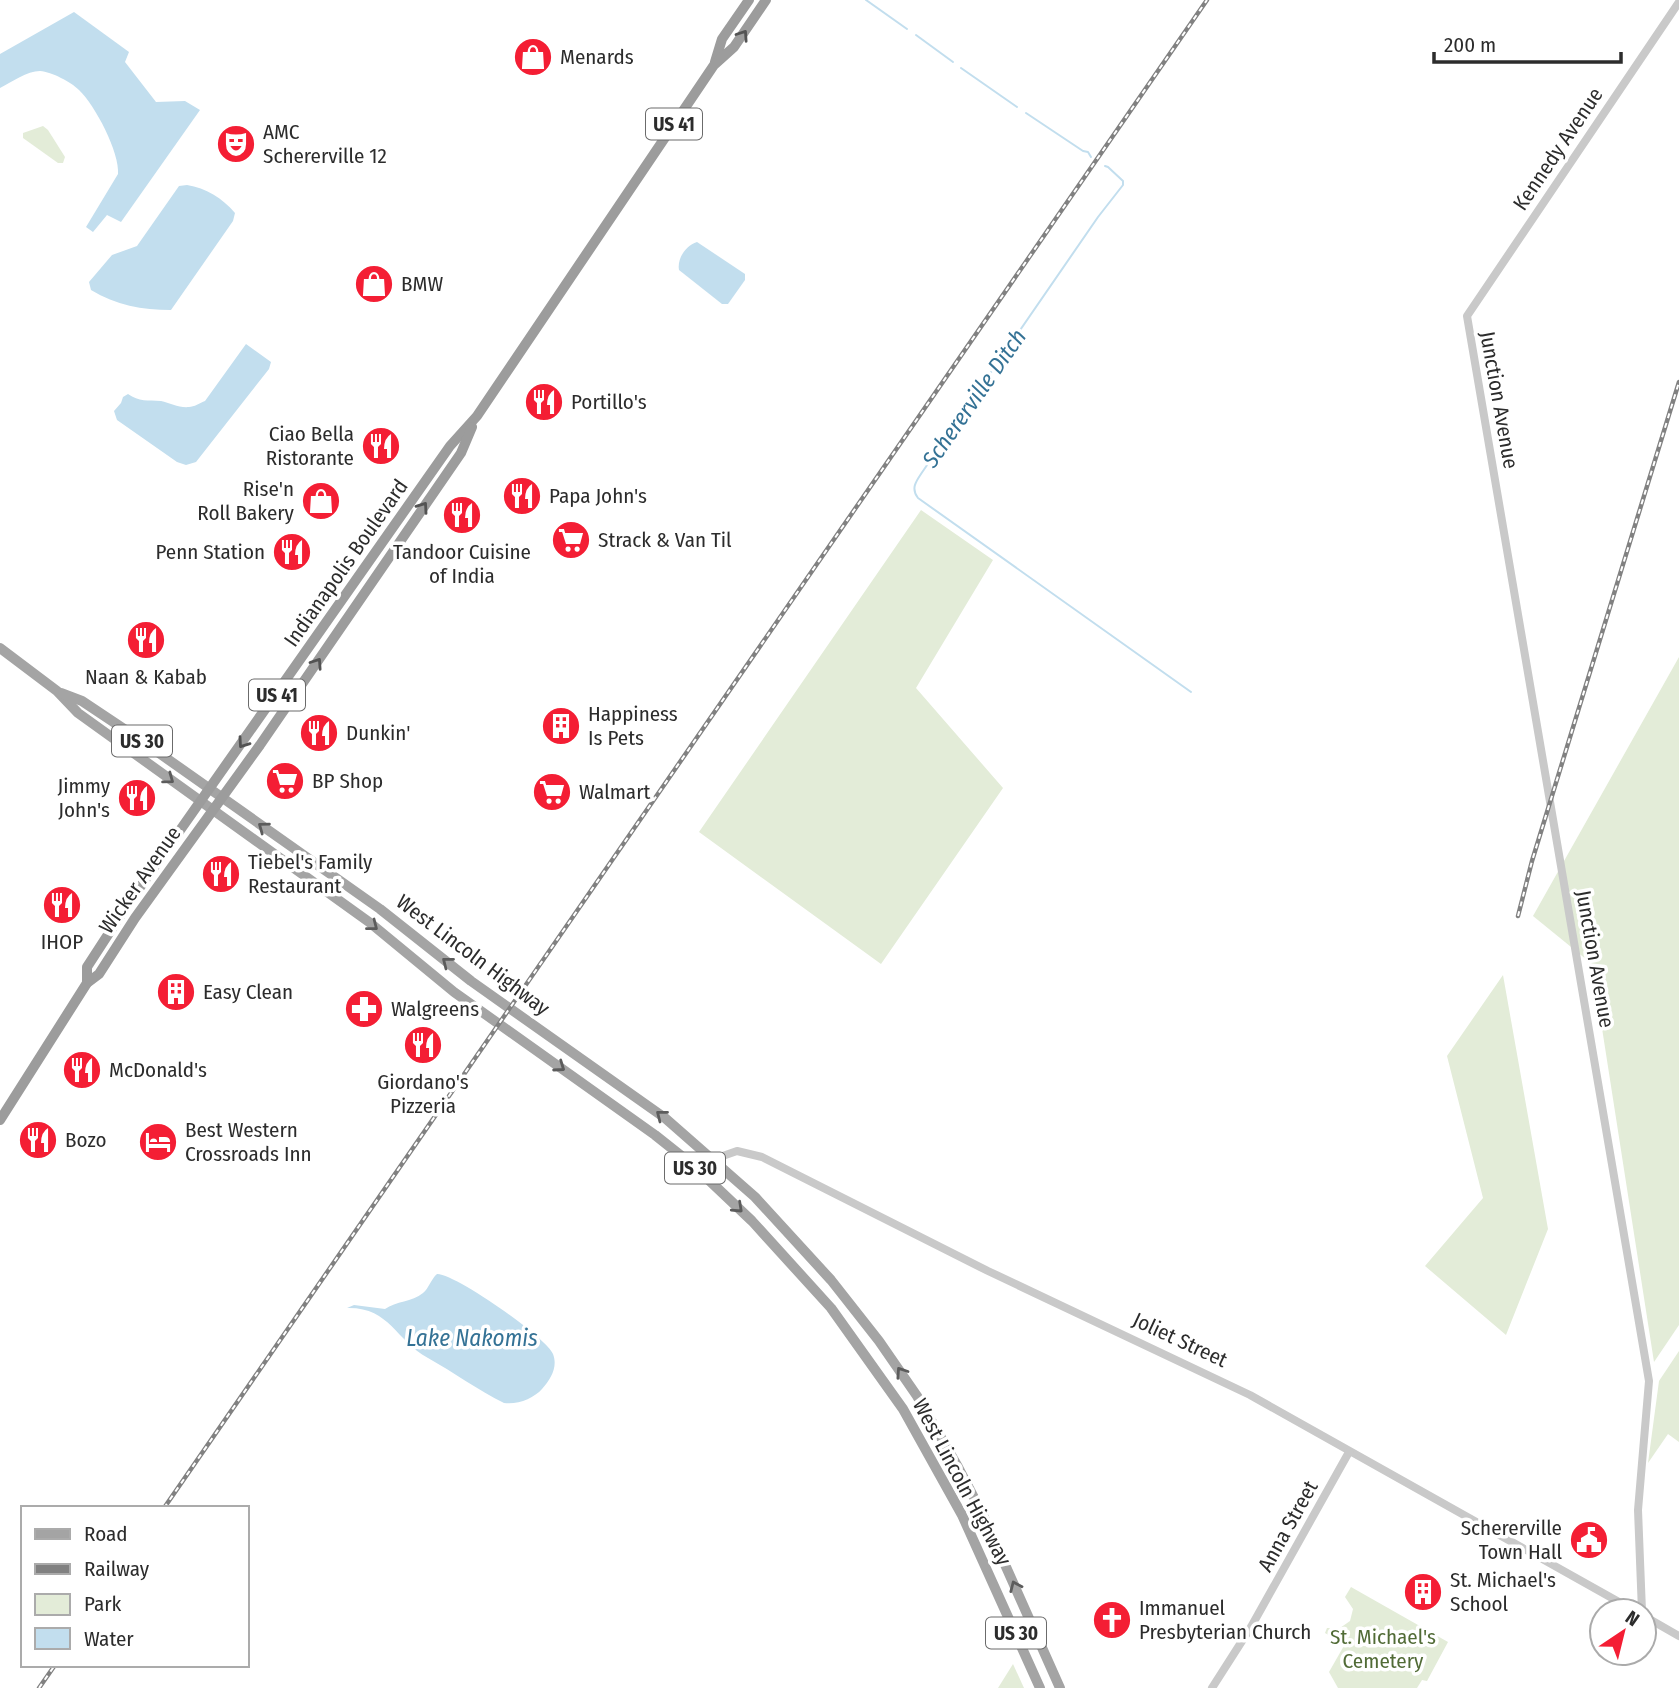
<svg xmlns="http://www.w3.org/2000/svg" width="1679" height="1688" viewBox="0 0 1679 1688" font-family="'Fira Sans Condensed',sans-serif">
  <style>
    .green { fill: #e3ecd8 }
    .water { fill: #c2deee }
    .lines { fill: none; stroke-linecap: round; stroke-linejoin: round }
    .stream { stroke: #c2deee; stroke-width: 2 }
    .tertiary { stroke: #c9c9c9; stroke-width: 8 }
    .primary { stroke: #a4a4a4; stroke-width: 10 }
    .trunk { stroke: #9c9c9c; stroke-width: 10 }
    .rail-casing { stroke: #818181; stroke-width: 4.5 }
    .rail { stroke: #fff; stroke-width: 2; stroke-dasharray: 5; stroke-linecap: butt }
    .oneway { stroke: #535353 }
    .oneway2 { stroke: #5c5c5c }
    .labels { text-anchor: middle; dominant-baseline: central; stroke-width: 7; stroke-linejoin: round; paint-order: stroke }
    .shield { fill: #fff; stroke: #6b6b6b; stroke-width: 2 }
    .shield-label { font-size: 19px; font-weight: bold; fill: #2c2c2c }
    .poi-label { font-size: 21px; fill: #2c2c2c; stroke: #fff; text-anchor: start }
    .street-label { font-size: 21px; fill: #2c2c2c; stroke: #fff }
    .park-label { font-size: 21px; fill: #516b36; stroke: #fff }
    .water-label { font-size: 23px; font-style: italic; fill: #347295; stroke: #fff }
  </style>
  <rect width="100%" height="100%" fill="#fff"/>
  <g class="green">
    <path d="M43 126 48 130 65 157 63 163H58L23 138V133Z"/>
    <path d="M921 510 993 560 916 688 1003 788 881 964 699 832Z"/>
    <path d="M1679 657V1325L1654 1362 1592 964 1533 916Z"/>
    <path d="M1503 975 1548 1229 1506 1335 1425 1266 1483 1198 1447 1056Z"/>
    <path d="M1679 1351V1442L1668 1434 1648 1463 1659 1381Z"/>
    <path d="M1351 1587 1448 1642 1427 1681 1422 1680 1417 1688H1338L1329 1672 1345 1644 1325 1633 1327 1628H1340L1350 1621 1353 1609 1345 1597Z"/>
    <path d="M1013 1664 1024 1688H998Z"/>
  </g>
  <g class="water">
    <path d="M74 12 129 52 125 62 156 102 185 101 200 110 121 222 107 215 93 232 86 227 118 174C120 153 95 105 79 90 71 82 52 72 40 71 27 71 12 82 0 88V54Z"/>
    <path d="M187 185C206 188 222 198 235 213L233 221 171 310C142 310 116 305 91 290L89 282 112 255 137 246 179 186Z"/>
    <path d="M697 242 745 274V280L728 304H722L679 270C677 259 685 246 697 242Z"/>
    <path d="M246 344 271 362 269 369 196 462 186 465 177 462 117 420 114 411 121 403 123 397 128 394C139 402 148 400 161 401 170 403 179 408 189 407 194 407 200 403 205 401Z"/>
    <path d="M437 1274C454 1273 546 1337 553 1354 558 1367 551 1379 542 1389 534 1398 518 1405 504 1403 478 1390 453 1372 428 1358 395 1340 390 1307 347 1308L354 1305 385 1309C396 1301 412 1302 423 1293 429 1288 431 1279 437 1274Z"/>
  </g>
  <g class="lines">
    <g class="stream">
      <path d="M866 0 907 29"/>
      <path d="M916 35 953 62"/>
      <path d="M961 68 1017 107"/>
      <path d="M1026 113 1083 151 1088 152 1091 157"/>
      <path d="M1105 166 1108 167 1123 181V185L1098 217 923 471C917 480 910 488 918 498L1191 692"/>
    </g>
    <g class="tertiary">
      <path d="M694 1166 737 1151 762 1157 988 1271 1250 1395 1635 1611"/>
      <path d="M1642 1611 1638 1510 1649 1381 1467 316 1679 2"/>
      <path d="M1644 1616 1679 1636"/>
      <path d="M1212 1688 1251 1627 1349 1452"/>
    </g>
    <g class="primary">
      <path d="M0 648 57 691 78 713 369 922 454 992 655 1135 694 1166 752 1221 831 1308 903 1409 962 1515 1040 1688"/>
      <path d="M61 693 82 701 142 741 380 909 471 981 665 1118 755 1197 831 1280 879 1341 917 1396 958 1467 982 1513 1060 1688"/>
    </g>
    <g class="trunk">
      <path d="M715 62 722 39 749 0"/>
      <path d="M87 983V967L124 910 450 446 477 416 714 65 734 47 766 0"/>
      <path d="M0 1120 87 983 99 974 135 918 260 745 461 453 472 427"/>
    </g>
    <g class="rail-casing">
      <g id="rail">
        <path d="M1518 916 1532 861 1679 382"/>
        <path d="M164 1508 1207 0"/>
        <path d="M39 1688 55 1665"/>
      </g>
    </g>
    <use href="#rail" class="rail"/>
  </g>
  <defs><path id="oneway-chevron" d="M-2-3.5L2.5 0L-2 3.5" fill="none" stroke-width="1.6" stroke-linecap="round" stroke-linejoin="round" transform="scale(1.75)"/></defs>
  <g class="oneway">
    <use href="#oneway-chevron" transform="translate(743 35) rotate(-56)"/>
    <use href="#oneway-chevron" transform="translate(423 507) rotate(-55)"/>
    <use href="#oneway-chevron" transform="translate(317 663) rotate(-56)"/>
    <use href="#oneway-chevron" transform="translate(243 743) rotate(125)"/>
  </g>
  <g class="oneway2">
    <use href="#oneway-chevron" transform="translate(169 779) rotate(36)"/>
    <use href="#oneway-chevron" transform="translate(263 827) rotate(-144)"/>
    <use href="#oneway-chevron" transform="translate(373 926) rotate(38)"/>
    <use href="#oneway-chevron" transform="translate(447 962) rotate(-142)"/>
    <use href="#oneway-chevron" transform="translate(560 1067) rotate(35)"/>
    <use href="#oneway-chevron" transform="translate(661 1115) rotate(-142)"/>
    <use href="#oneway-chevron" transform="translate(738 1208) rotate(43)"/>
    <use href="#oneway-chevron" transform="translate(901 1372) rotate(-124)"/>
    <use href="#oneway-chevron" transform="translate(1015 1586) rotate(-114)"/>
  </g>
  <defs>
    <g id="shop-disc" transform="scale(2.0125)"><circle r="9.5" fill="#f41e34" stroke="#fff"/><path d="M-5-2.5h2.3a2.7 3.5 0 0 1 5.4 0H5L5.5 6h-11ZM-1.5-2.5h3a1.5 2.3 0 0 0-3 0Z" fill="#fff"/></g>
    <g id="theatre-disc" transform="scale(2.0125)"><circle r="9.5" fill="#f41e34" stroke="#fff"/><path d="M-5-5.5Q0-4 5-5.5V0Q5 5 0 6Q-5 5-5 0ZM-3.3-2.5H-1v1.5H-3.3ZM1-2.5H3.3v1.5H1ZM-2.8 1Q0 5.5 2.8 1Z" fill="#fff"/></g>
    <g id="restaurant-disc" transform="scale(2.0125)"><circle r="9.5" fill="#f41e34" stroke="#fff"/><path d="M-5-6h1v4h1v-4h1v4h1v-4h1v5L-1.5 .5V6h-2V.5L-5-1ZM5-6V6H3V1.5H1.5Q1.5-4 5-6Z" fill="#fff"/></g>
    <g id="supermarket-disc" transform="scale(2.0125)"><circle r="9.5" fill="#f41e34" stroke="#fff"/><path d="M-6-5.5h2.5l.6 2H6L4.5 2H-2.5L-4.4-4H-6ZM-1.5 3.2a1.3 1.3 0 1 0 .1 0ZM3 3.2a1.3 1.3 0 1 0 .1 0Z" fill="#fff"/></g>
    <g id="building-disc" transform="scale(2.0125)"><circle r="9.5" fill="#f41e34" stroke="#fff"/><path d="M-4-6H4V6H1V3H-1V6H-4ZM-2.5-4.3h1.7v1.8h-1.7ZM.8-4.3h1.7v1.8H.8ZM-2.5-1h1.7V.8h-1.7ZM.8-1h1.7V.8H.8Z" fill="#fff"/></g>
    <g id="pharmacy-disc" transform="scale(2.0125)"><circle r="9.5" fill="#f41e34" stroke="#fff"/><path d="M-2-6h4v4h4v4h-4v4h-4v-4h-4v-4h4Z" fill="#fff"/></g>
    <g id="hotel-disc" transform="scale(2.0125)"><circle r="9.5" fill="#f41e34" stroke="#fff"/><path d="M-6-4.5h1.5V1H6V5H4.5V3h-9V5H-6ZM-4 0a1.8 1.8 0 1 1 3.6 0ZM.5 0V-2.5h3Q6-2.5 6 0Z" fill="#fff"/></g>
    <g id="civic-disc" transform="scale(2.0125)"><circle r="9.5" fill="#f41e34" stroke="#fff"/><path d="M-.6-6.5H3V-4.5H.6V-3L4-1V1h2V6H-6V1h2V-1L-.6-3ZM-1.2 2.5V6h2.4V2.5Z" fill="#fff"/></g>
    <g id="church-disc" transform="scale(2.0125)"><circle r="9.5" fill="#f41e34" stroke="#fff"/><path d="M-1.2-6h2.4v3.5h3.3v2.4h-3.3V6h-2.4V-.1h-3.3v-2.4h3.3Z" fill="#fff"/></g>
  </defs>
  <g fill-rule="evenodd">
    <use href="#shop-disc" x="533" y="57"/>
    <use href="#theatre-disc" x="236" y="144"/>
    <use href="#shop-disc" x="374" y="284"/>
    <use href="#restaurant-disc" x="544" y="402"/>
    <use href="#restaurant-disc" x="381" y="446"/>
    <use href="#restaurant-disc" x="522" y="496"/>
    <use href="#shop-disc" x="321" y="501"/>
    <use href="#restaurant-disc" x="462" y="515"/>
    <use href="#supermarket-disc" x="571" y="540"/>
    <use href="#restaurant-disc" x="292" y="552"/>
    <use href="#restaurant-disc" x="146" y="640"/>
    <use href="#building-disc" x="561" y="726"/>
    <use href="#restaurant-disc" x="319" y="733"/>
    <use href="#supermarket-disc" x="285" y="781"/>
    <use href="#supermarket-disc" x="552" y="792"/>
    <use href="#restaurant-disc" x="137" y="798"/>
    <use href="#restaurant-disc" x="221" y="874"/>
    <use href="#restaurant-disc" x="62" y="905"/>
    <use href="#building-disc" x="176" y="992"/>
    <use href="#pharmacy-disc" x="364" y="1009"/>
    <use href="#restaurant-disc" x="423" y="1045"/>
    <use href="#restaurant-disc" x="82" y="1070"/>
    <use href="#restaurant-disc" x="38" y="1140"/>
    <use href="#hotel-disc" x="158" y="1142"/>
    <use href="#civic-disc" x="1589" y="1540"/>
    <use href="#building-disc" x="1423" y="1592"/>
    <use href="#church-disc" x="1112" y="1620"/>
  </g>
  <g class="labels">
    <g class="shield">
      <rect x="646" y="108.5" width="56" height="31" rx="5"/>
      <rect x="249" y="679.5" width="56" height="31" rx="5"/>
      <rect x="112" y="725.5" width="60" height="31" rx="5"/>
      <rect x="665" y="1152.5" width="60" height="31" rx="5"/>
      <rect x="986" y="1617.5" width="60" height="31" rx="5"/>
    </g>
    <g class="shield-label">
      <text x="674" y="124">US 41</text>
      <text x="277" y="695">US 41</text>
      <text x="142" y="741">US 30</text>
      <text x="695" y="1168">US 30</text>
      <text x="1016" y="1633">US 30</text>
    </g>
    <g class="poi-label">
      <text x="560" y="57">Menards</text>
      <text x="263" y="132">AMC<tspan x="263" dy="24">Schererville 12</tspan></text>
      <text x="401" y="284">BMW</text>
      <text x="571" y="402">Portillo's</text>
      <text x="354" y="434" text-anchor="end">Ciao Bella<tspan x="354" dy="24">Ristorante</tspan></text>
      <text x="294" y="489" text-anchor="end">Rise'n<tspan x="294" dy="24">Roll Bakery</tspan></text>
      <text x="549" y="496">Papa John's</text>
      <text x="598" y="540">Strack &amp; Van Til</text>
      <text x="265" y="552" text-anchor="end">Penn Station</text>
      <text x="462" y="552" text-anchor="middle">Tandoor Cuisine<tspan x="462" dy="24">of India</tspan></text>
      <text x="146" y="677" text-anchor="middle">Naan &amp; Kabab</text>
      <text x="588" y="714">Happiness<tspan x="588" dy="24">Is Pets</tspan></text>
      <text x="346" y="733">Dunkin'</text>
      <text x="312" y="781">BP Shop</text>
      <text x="110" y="786" text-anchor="end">Jimmy<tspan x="110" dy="24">John's</tspan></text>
      <text x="579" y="792">Walmart</text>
      <text x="248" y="862">Tiebel's Family<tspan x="248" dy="24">Restaurant</tspan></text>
      <text x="62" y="942" text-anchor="middle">IHOP</text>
      <text x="203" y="992">Easy Clean</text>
      <text x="391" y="1009">Walgreens</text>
      <text x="109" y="1070">McDonald's</text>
      <text x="423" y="1082" text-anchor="middle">Giordano's<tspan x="423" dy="24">Pizzeria</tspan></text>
      <text x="185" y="1130">Best Western<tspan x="185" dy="24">Crossroads Inn</tspan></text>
      <text x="65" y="1140">Bozo</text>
      <text x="1562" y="1528" text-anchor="end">Schererville<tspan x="1562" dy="24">Town Hall</tspan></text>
      <text x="1450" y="1580">St. Michael's<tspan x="1450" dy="24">School</tspan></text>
      <text x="1139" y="1608">Immanuel<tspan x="1139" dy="24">Presbyterian Church</tspan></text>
    </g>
    <g class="street-label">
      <text transform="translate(1558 149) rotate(-56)">Kennedy Avenue</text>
      <text transform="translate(1499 400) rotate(80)">Junction Avenue</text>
      <text transform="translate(346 563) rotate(-55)">Indianapolis Boulevard</text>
      <text transform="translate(140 880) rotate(-55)">Wicker Avenue</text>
      <text transform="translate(473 955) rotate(37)">West Lincoln Highway</text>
      <text transform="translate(1595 959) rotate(80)">Junction Avenue</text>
      <text transform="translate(1180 1340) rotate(25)">Joliet Street</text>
      <text transform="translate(962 1482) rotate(62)">West Lincoln Highway</text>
      <text transform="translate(1288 1526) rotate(-61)">Anna Street</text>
    </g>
    <g class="park-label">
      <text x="1383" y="1637">St. Michael's<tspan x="1383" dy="24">Cemetery</tspan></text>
    </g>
    <g class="water-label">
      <text transform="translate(974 398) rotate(-55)">Schererville Ditch</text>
      <text x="472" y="1338">Lake Nakomis</text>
    </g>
  </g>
  <rect x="21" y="1506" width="228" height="161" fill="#ffffff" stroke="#ababab" stroke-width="2"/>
  <rect x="35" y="1529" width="35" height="10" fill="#a4a4a4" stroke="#ababab" stroke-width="2"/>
  <text x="84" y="1541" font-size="21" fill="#2c2c2c">Road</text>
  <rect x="35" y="1564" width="35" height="10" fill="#818181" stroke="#ababab" stroke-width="2"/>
  <text x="84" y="1576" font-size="21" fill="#2c2c2c">Railway</text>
  <rect x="35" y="1594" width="35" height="21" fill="#e3ecd8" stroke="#ababab" stroke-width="2"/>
  <text x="84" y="1611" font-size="21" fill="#2c2c2c">Park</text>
  <rect x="35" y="1628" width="35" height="21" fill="#c2deee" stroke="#ababab" stroke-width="2"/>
  <text x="84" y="1646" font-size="21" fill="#2c2c2c">Water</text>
  <g transform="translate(1623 1632) rotate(35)"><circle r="33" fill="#ffffff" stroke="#ababab" stroke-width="2"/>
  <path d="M0-5L12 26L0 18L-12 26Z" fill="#f41e34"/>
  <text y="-10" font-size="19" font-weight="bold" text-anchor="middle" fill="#2c2c2c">N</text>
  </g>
  <path d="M1434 52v10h187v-10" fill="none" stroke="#2c2c2c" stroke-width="3.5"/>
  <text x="1444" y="52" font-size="21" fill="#2c2c2c" stroke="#ffffff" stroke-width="5" paint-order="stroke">200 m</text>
</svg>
